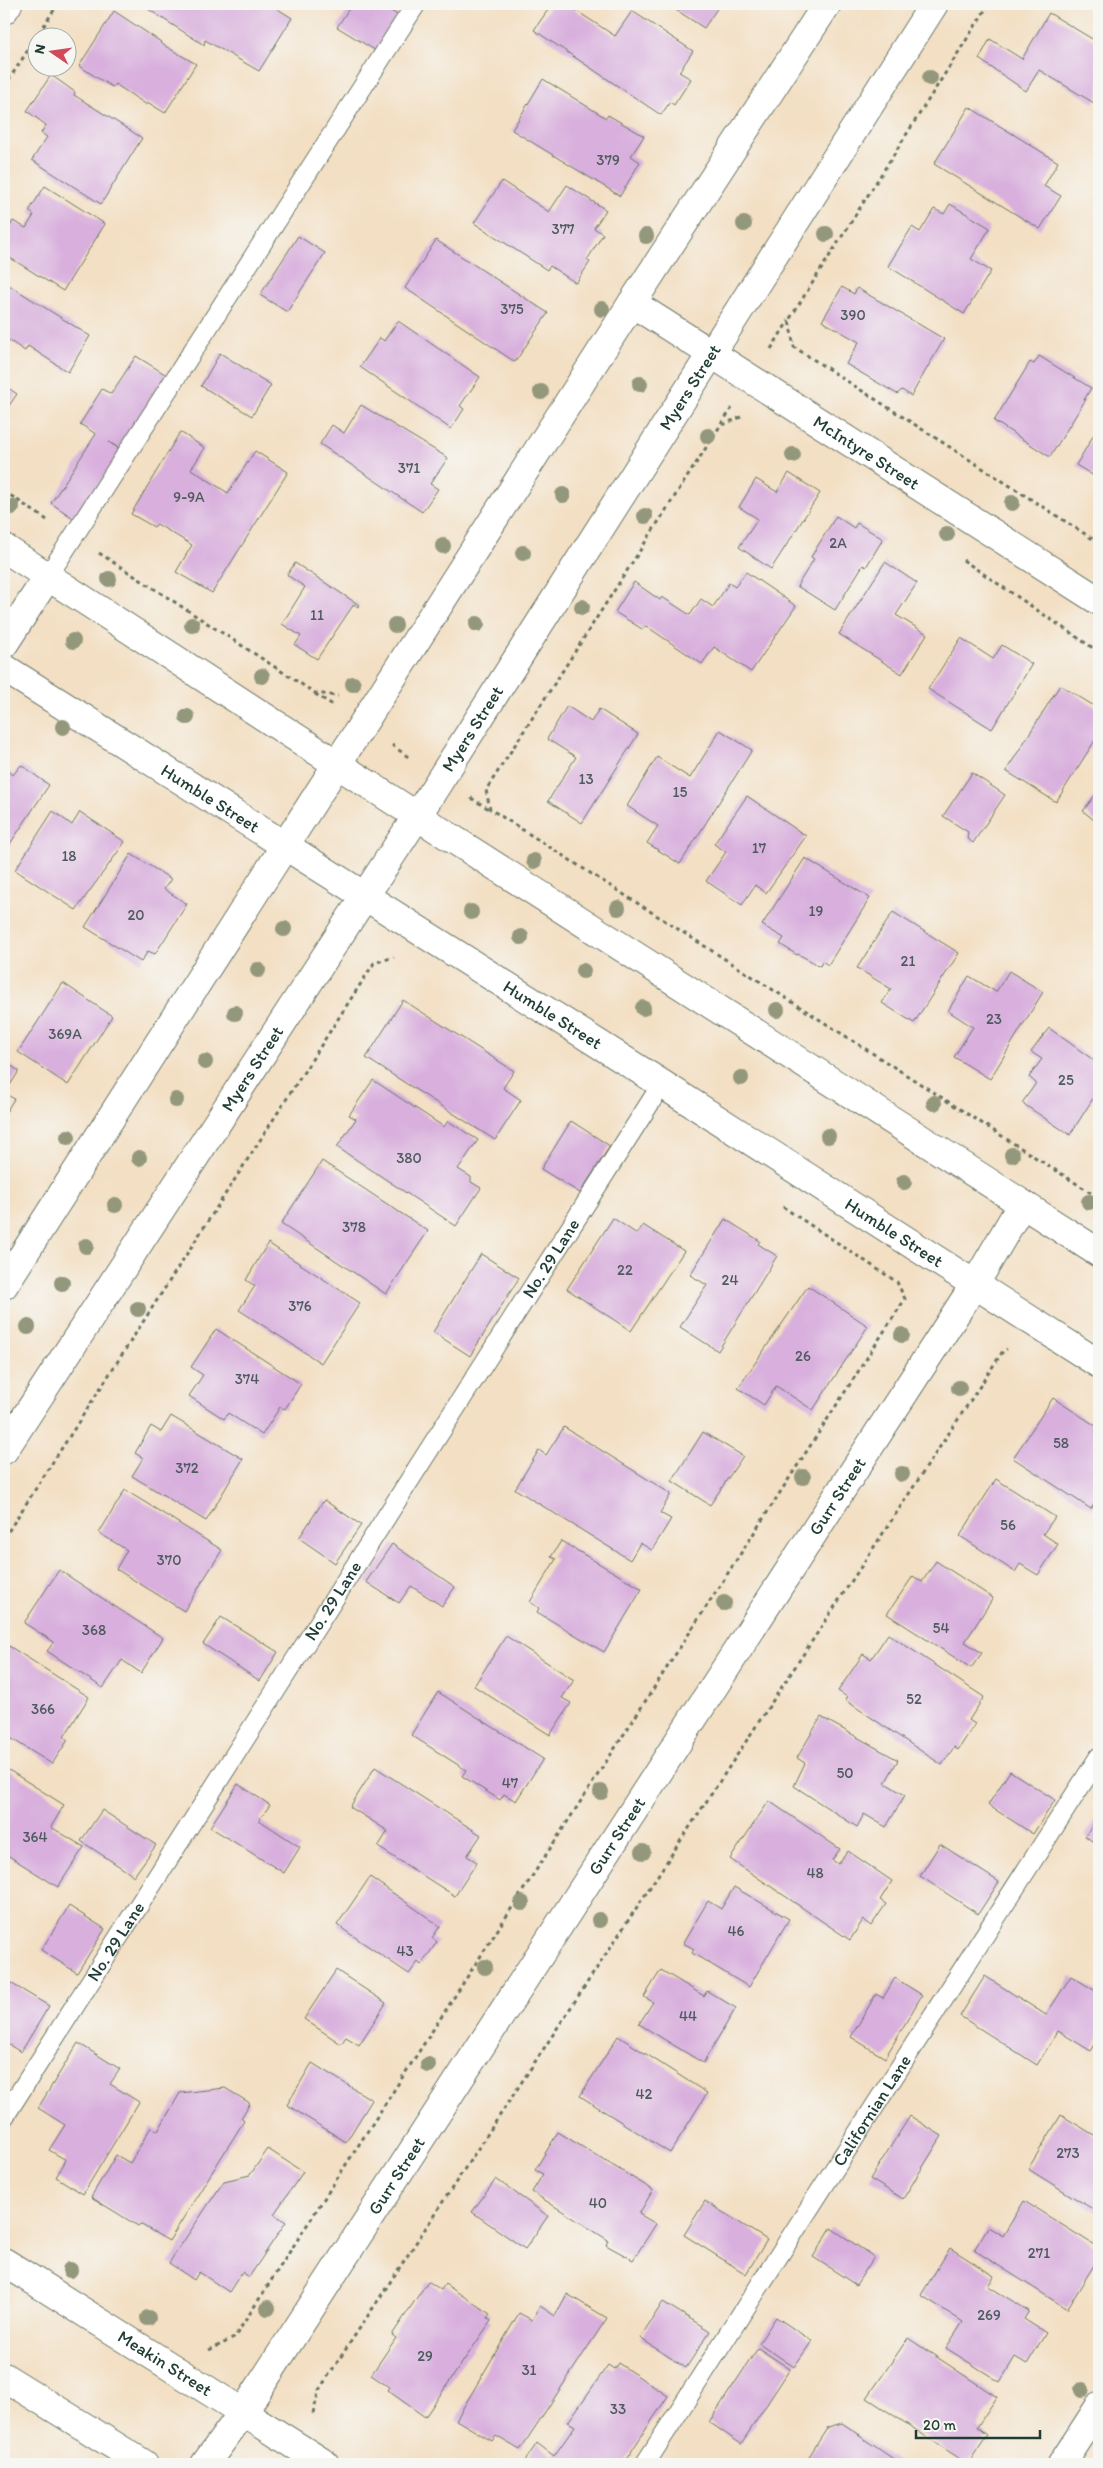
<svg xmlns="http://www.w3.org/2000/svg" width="1103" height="2468" viewBox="0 0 1103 2468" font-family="Itim,sans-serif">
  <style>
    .building { fill: #d8afdd }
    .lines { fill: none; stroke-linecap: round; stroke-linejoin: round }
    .lane-casing { stroke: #697666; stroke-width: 21 }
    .street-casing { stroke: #697666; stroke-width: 30 }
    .secondary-casing { stroke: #697666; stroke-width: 30 }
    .path { stroke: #697666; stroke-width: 3; stroke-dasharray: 4 4; stroke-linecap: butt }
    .lane { stroke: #fff; stroke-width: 19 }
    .street { stroke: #fff; stroke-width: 28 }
    .secondary { stroke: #fff; stroke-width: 28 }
    .tree { fill: #93987b }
    .labels { text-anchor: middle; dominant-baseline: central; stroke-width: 5; stroke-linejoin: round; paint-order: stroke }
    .number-label { font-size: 15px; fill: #4d5a5e }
    .street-label { font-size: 18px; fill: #1f3d34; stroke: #f6f6f2 }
  </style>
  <rect width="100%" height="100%" fill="#f6f6f2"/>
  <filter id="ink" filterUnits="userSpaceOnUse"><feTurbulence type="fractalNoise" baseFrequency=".02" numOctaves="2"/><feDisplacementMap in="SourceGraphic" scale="10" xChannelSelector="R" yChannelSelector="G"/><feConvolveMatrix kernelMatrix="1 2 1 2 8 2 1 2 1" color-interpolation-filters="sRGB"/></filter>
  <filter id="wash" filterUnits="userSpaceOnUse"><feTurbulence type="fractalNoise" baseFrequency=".0096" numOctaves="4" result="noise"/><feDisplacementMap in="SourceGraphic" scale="20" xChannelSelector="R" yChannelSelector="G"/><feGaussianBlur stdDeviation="1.12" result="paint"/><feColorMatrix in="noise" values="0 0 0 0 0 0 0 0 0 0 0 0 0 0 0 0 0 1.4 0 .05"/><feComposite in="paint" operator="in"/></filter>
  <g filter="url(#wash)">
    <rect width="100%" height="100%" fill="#f3dfc3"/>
    <g id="blocks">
      <g class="building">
        <path d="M152 4H270L292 18 259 71 205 40 204 45 148 9Z"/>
        <path d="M352 4H379L401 17 378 52 337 27Z"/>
        <path d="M552 4H566L615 36 632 11 693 51 679 72 691 79 674 105 670 102 661 115 534 30Z"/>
        <path d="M667 4H720L704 28Z"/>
        <path d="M114 11 161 42 160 43 196 64 165 113 149 103 147 105 115 84 112 87 79 66Z"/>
        <path d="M1049 13 1099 43V94L1094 103 1039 70 1026 91 979 59 990 39 1022 59Z"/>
        <path d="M51 75 75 92 74 95 142 138 101 204 32 160 47 137 41 133 46 125 27 111Z"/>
        <path d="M543 79 606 118 608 115 644 136 631 156 640 162 620 196 512 130Z"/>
        <path d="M969 107 1058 162 1044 186 1061 196 1040 229 934 164Z"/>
        <path d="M502 181 549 212 567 185 606 210 594 228 603 234 587 260 590 262 576 283 550 266 547 270 474 223Z"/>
        <path d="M45 186 105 224 63 291 4 254V236L13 221 26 228 34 215 29 211Z"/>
        <path d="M950 204 990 228 971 259 991 271 964 314 888 266 912 227 920 232 934 209 944 214Z"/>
        <path d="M298 236 325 253 287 312 260 295Z"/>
        <path d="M436 240 548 313 515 362 405 288Z"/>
        <path d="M4 282 90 336 68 372 28 346 25 351 4 337Z"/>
        <path d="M842 287 854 294 857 288 944 339 911 396 902 390 897 394 846 364 859 342 822 321Z"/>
        <path d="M398 321 480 377 460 406 464 409 451 429 360 367 380 338 384 341Z"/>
        <path d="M220 353 271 385 252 416 201 386Z"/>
        <path d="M136 356 168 376 120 449 109 442 121 450 76 520 51 503 96 434 80 424 102 389 111 394Z"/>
        <path d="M1039 356 1091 388 1084 400 1086 399 1050 457 994 421 1030 362 1034 364Z"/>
        <path d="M4 385 17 394 4 413Z"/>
        <path d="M361 405 448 458 430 484 438 489 422 512 320 444 332 425 344 433Z"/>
        <path d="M1099 426V479L1076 465Z"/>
        <path d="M180 432 205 448 191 469 228 493 255 451 288 472 212 593 176 572 192 545 157 524 154 527 131 514Z"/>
        <path d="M789 473 820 493 771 569 739 547 758 519 739 507 756 479 777 492Z"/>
        <path d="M836 516 854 528 857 523 883 539 866 567 863 565 835 610 797 586 814 559 811 557Z"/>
        <path d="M885 562 917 583 896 615 927 634 902 674 839 634Z"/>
        <path d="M295 563 359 605 358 607 354 604 317 659 295 645 301 636 282 624 305 587 287 575Z"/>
        <path d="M746 572 796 606 751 672 714 647 702 664 646 626 642 629 615 612 634 582 660 600 662 597 690 615 701 599 713 607 729 583 735 587Z"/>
        <path d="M961 638 993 659 1002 645 1032 664 992 729 928 689Z"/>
        <path d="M1060 685 1099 709V734L1056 802 1006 771Z"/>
        <path d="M567 706 591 722 599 709 638 734 582 823 548 801 576 757 547 739Z"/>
        <path d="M720 730 752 750 680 864 647 843 658 826 627 806 657 757 690 778Z"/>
        <path d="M21 765 49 785 4 853V769L13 775Z"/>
        <path d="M972 773 1005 795 973 843 967 838 968 832 943 816Z"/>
        <path d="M1099 790V824L1083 811Z"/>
        <path d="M747 796 806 836 766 893 755 885 742 905 706 881 726 852 714 844Z"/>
        <path d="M53 811 72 825 80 812 125 842 76 910 15 870Z"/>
        <path d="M131 854 171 879 164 889 187 904 155 954 148 951 141 962 85 927Z"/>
        <path d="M805 858 870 898 828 965 822 961 820 966 798 954 797 955 780 944 784 938 762 925Z"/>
        <path d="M893 912 959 953 914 1023 882 1003 891 989 857 968Z"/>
        <path d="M1009 971 1043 992 990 1079 954 1057 973 1027 948 1011 969 976 996 992Z"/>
        <path d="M63 983 112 1016 68 1085 18 1052Z"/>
        <path d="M403 1000 514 1071 503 1088 521 1100 495 1140 366 1058Z"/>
        <path d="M1049 1028 1099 1064V1089L1070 1135 1022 1103 1036 1083 1029 1077 1042 1059 1031 1052Z"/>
        <path d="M4 1061 19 1071 5 1093 14 1099 4 1115Z"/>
        <path d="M373 1080 444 1127 448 1121 478 1140 458 1169 471 1177V1182L481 1188 456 1226 337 1147 356 1119 349 1115Z"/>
        <path d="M571 1121 610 1146 580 1193 541 1169Z"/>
        <path d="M322 1161 428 1231 386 1294 281 1224Z"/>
        <path d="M613 1218 637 1234 643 1225 684 1251 631 1331 567 1289Z"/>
        <path d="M725 1219 760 1241 758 1244 777 1256 718 1351 680 1327 707 1285 690 1275Z"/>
        <path d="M268 1243 360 1303 321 1363 239 1310 255 1286 246 1280Z"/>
        <path d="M481 1254 519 1278 470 1356 433 1332Z"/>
        <path d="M808 1286 868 1326 813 1410 776 1386 764 1405 738 1388Z"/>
        <path d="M216 1329 301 1384 285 1409 280 1407 262 1435 228 1413 224 1419 189 1396 203 1375 191 1367Z"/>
        <path d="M1053 1398 1099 1428V1497L1091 1509 1013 1458Z"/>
        <path d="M171 1416 243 1459 206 1521 132 1476 143 1458 135 1453 151 1426 161 1432Z"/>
        <path d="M564 1427 671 1494 660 1513 671 1519 652 1550 640 1543 630 1560 515 1489 539 1450 546 1455Z"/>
        <path d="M703 1432 743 1456 710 1505 672 1481Z"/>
        <path d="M996 1479 1055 1517 1043 1534 1058 1544 1038 1575 1020 1564 1015 1572 960 1536Z"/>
        <path d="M125 1490 222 1550 184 1611 116 1569 127 1550 99 1533Z"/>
        <path d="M324 1500 361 1525 335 1563 299 1538Z"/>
        <path d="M561 1541 642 1589 604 1652 537 1612 539 1608 530 1602 556 1559 551 1557Z"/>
        <path d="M392 1544 455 1587 442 1606 411 1586 399 1603 366 1582Z"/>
        <path d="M936 1561 993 1598 965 1642 982 1653 971 1668 887 1614 913 1576 922 1582Z"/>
        <path d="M59 1570 163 1638 141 1673 122 1660 103 1688 47 1651 54 1642 24 1623Z"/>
        <path d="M221 1617 278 1652 260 1681 203 1644Z"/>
        <path d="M888 1634 984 1697 969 1720 975 1724 958 1750 954 1747 942 1765 845 1700 847 1697 838 1691 863 1654 871 1659Z"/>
        <path d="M506 1636 574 1680 562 1698 571 1703 550 1735 474 1686Z"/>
        <path d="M9 1646 89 1697 64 1737 68 1740 52 1764 4 1734 6 1721 4 1720V1655Z"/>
        <path d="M438 1692 543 1759 516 1801 504 1794 500 1800 462 1776 466 1770 411 1735Z"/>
        <path d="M821 1717 898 1760 885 1783 905 1795 886 1827 864 1814 857 1827 794 1786 805 1763 797 1758Z"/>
        <path d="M4 1767 64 1805 51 1827 84 1847 58 1887 4 1853Z"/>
        <path d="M375 1767 481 1835 467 1856 477 1862 455 1896 378 1847 388 1831 350 1807Z"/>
        <path d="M1010 1771 1055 1800 1033 1834 988 1805Z"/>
        <path d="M238 1784 270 1805 259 1820 300 1847 284 1873 210 1827Z"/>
        <path d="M769 1801 840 1849 832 1860 838 1864 848 1851 892 1881 880 1900 886 1904 871 1926 863 1920 850 1940 730 1859Z"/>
        <path d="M102 1810 156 1845 134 1876 81 1841Z"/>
        <path d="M1099 1815V1846L1085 1836Z"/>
        <path d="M940 1844 999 1882 978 1914 920 1876Z"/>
        <path d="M370 1877 440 1926 432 1938 437 1942 421 1965 418 1962 409 1974 337 1925Z"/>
        <path d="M734 1887 789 1919 749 1987 692 1953 694 1949 683 1943 708 1901 721 1909Z"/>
        <path d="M69 1906 105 1929 77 1973 41 1950Z"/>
        <path d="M336 1970 386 2003 359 2045 346 2037 341 2044 304 2019Z"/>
        <path d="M661 1970 704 1996 707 1991 736 2008 703 2063 639 2024 653 2002 644 1997Z"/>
        <path d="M985 1976 1046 2015 1071 1976 1099 1993V2038L1091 2051 1058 2031 1037 2065 960 2016Z"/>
        <path d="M895 1978 922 1995 885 2058 851 2037 876 1994 883 1998Z"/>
        <path d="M9 1982 49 2006 21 2052 4 2042V1991Z"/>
        <path d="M618 2036 707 2093 670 2153 580 2096Z"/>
        <path d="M78 2043 120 2069 110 2084 139 2102 83 2194 56 2177 66 2160 49 2150 65 2125 38 2108Z"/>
        <path d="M312 2063 372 2100 346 2142 287 2105Z"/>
        <path d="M225 2088 250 2103 241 2118 244 2121 169 2241 140 2224 138 2226 91 2197 116 2155 130 2163 151 2127 158 2131 180 2093Z"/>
        <path d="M1061 2115 1099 2138V2213L1028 2169Z"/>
        <path d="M910 2116 942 2136 903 2199 870 2179Z"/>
        <path d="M558 2132 653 2190 639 2214 656 2224 633 2260 606 2245 608 2240 532 2192 543 2174 535 2170Z"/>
        <path d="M268 2149 303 2172 274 2214 286 2222 249 2277 242 2272 229 2292 199 2272 194 2280 169 2263 224 2181 250 2175Z"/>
        <path d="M496 2179 548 2216 525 2249 472 2212Z"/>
        <path d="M705 2201 767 2240 746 2274 684 2235Z"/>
        <path d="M1024 2201 1099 2248V2257L1067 2309 974 2250 988 2227 1003 2236Z"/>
        <path d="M831 2228 874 2257 856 2285 813 2257Z"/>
        <path d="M950 2248 994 2276 988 2286 1029 2311 1024 2319 1046 2333 1027 2364 1015 2357 1000 2382 946 2348 963 2322 921 2295Z"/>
        <path d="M428 2281 441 2290 445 2284 490 2314 487 2318 491 2321 425 2417 387 2390 389 2387 371 2375 396 2338 392 2335Z"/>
        <path d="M567 2294 607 2318 520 2450 496 2436 492 2441 456 2420 519 2313 532 2320 540 2306 555 2316Z"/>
        <path d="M663 2302 710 2331 686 2368 640 2338Z"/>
        <path d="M776 2317 812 2341 794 2367 759 2343Z"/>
        <path d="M908 2338 997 2397 977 2427 987 2435 968 2464 867 2398Z"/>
        <path d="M758 2348 790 2369 741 2444 709 2422Z"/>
        <path d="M618 2363 668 2396 623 2464H523L537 2443 554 2456 575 2426 568 2422 608 2365 614 2369Z"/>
        <path d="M842 2423 860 2435H858L901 2464H804L828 2427Z"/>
      </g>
    </g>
  </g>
  <g filter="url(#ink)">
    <use href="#blocks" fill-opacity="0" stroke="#697666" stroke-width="1"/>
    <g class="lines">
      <g class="lane-casing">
        <g id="lane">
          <path d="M48 576 416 4"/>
          <path id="s1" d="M4 2117 662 1084"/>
          <path id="s2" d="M645 2464 1099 1757"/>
        </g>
      </g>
      <g class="street-casing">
        <g id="street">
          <path d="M4 10 8 4"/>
          <path id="s3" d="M632 303 1099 601"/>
          <path d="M4 548 417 816 1099 1253"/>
          <path d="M4 644 48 576"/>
          <path id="s4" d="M4 668 662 1084 1099 1364"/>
          <path d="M4 1285 632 303 827 4"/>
          <path id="s5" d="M4 1450 417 816 934 4"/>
          <path id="s6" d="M4 2262 325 2464"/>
          <path d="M4 2377 144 2464"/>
          <path id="s7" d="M205 2464 244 2411 975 1284 1022 1204"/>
        </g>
      </g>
      <g class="secondary-casing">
        <path id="secondary" d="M1062 2464 1099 2407"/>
      </g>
      <g class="path">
        <path d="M989 4 789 320 794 347 1099 543"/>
        <path d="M4 87 58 4"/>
        <path d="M771 349 789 320"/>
        <path d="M741 417 720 426 486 790 490 809 1099 1198"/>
        <path d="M721 424 732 408"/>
        <path d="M4 491 47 520"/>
        <path d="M99 553 315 693 338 696"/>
        <path d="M963 560 1099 652"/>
        <path d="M315 694 333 705"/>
        <path d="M392 745 411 759"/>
        <path d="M471 798 489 809"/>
        <path d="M4 1538 374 963 394 957"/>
        <path d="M209 2350 234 2338 905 1299 897 1282 783 1207"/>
        <path d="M313 2414 319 2390 1003 1351 1007 1349"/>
      </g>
      <use href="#lane" class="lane"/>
      <use href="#street" class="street"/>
      <use href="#secondary" class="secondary"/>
    </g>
    <g class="tree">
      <circle cx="930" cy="78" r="8"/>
      <circle cx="744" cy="224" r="8"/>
      <circle cx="826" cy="234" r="8"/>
      <circle cx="646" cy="236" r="8"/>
      <circle cx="602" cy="309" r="8"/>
      <circle cx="640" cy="384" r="8"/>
      <circle cx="541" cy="392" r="8"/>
      <circle cx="708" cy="436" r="8"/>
      <circle cx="793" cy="455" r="8"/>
      <circle cx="563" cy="495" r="8"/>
      <circle cx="1012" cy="503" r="8"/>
      <circle cx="12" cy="507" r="8"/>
      <circle cx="645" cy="516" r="8"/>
      <circle cx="947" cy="534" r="8"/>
      <circle cx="443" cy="546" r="8"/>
      <circle cx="523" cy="553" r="8"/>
      <circle cx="109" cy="579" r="8"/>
      <circle cx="582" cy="607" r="8"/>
      <circle cx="477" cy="624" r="8"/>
      <circle cx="192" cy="625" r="8"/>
      <circle cx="395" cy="625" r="8"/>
      <circle cx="73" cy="641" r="8"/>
      <circle cx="262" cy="676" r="8"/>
      <circle cx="353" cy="684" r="8"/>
      <circle cx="187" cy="717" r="8"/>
      <circle cx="63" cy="727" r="8"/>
      <circle cx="534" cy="861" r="8"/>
      <circle cx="618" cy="908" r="8"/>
      <circle cx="471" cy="912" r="8"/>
      <circle cx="284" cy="929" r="8"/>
      <circle cx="521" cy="937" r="8"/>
      <circle cx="258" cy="970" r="8"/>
      <circle cx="583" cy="971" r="8"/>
      <circle cx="643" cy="1008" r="8"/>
      <circle cx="777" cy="1010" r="8"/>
      <circle cx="235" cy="1013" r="8"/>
      <circle cx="205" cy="1062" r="8"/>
      <circle cx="741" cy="1078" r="8"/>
      <circle cx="176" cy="1100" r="8"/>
      <circle cx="934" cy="1103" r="8"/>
      <circle cx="828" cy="1136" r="8"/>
      <circle cx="68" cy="1137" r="8"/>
      <circle cx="1012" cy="1155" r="8"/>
      <circle cx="139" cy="1158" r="8"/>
      <circle cx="904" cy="1182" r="8"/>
      <circle cx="1089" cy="1202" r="8"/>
      <circle cx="115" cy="1205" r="8"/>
      <circle cx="86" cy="1246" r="8"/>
      <circle cx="62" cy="1283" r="8"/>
      <circle cx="138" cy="1309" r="8"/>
      <circle cx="28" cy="1327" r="8"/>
      <circle cx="902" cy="1335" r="8"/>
      <circle cx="959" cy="1388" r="8"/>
      <circle cx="902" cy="1474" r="8"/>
      <circle cx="803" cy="1477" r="8"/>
      <circle cx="724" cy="1603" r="8"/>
      <circle cx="601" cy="1792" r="8"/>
      <circle cx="643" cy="1852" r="8"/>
      <circle cx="522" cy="1903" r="8"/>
      <circle cx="599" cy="1920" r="8"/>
      <circle cx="485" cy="1967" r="8"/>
      <circle cx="428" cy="2065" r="8"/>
      <circle cx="70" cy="2270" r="8"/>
      <circle cx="268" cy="2308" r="8"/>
      <circle cx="148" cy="2318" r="8"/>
      <circle cx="1082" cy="2390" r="8"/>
    </g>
  </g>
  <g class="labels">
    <g class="number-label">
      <text x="608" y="160">379</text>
      <text x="563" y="229">377</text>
      <text x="512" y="309">375</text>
      <text x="853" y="315">390</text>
      <text x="409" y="468">371</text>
      <text x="189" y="497">9-9A</text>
      <text x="838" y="543">2A</text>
      <text x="317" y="615">11</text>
      <text x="586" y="779">13</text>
      <text x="680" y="792">15</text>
      <text x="759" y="848">17</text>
      <text x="69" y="856">18</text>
      <text x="816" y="911">19</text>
      <text x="136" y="915">20</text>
      <text x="908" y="961">21</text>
      <text x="994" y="1019">23</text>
      <text x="65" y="1034">369A</text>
      <text x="1066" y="1080">25</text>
      <text x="409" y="1158">380</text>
      <text x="354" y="1227">378</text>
      <text x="625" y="1270">22</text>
      <text x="730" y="1280">24</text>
      <text x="300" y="1306">376</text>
      <text x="803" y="1356">26</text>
      <text x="247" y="1379">374</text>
      <text x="1061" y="1443">58</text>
      <text x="187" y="1468">372</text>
      <text x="1008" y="1525">56</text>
      <text x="169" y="1560">370</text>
      <text x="941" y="1628">54</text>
      <text x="94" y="1630">368</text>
      <text x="914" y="1699">52</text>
      <text x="43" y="1709">366</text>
      <text x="845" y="1773">50</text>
      <text x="510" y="1783">47</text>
      <text x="35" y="1837">364</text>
      <text x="815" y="1873">48</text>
      <text x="736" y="1931">46</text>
      <text x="405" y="1951">43</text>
      <text x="688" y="2016">44</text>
      <text x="644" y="2094">42</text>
      <text x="1068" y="2153">273</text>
      <text x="598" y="2203">40</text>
      <text x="1039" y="2253">271</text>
      <text x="989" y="2315">269</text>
      <text x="425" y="2356">29</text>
      <text x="529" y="2370">31</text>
      <text x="618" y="2409">33</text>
    </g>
    <g class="street-label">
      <text stroke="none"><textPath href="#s5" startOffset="1265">Myers Street</textPath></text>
      <text stroke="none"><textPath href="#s3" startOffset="278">McIntyre Street</textPath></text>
      <text stroke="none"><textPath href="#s5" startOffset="860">Myers Street</textPath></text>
      <text stroke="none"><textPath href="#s4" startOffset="244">Humble Street</textPath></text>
      <text stroke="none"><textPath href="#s4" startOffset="649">Humble Street</textPath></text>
      <text stroke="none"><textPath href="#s5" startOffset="455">Myers Street</textPath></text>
      <text stroke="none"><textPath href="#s4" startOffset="1054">Humble Street</textPath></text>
      <text stroke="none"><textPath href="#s1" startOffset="1018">No. 29 Lane</textPath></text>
      <text stroke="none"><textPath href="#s7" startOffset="1156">Gurr Street</textPath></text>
      <text stroke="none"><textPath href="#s1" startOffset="612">No. 29 Lane</textPath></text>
      <text stroke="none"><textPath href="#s7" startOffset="751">Gurr Street</textPath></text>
      <text stroke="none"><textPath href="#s1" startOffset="208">No. 29 Lane</textPath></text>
      <text stroke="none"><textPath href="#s2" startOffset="420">Californian Lane</textPath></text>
      <text stroke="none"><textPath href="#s7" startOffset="346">Gurr Street</textPath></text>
      <text stroke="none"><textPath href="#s6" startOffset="190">Meakin Street</textPath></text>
    </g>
  </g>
  <rect width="1103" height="2468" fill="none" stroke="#f6f6f2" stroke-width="20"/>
  <g transform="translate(52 52) rotate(283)"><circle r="24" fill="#f6f6f2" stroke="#a0aca6"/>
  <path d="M0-4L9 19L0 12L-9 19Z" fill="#d1495b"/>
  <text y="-8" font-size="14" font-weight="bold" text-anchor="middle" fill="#1f3d34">N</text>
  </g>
  <path d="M916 2430v8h124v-8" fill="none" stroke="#1f3d34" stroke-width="2.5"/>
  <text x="923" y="2430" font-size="15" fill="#1f3d34" stroke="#f6f6f2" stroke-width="4" paint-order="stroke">20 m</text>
</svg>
